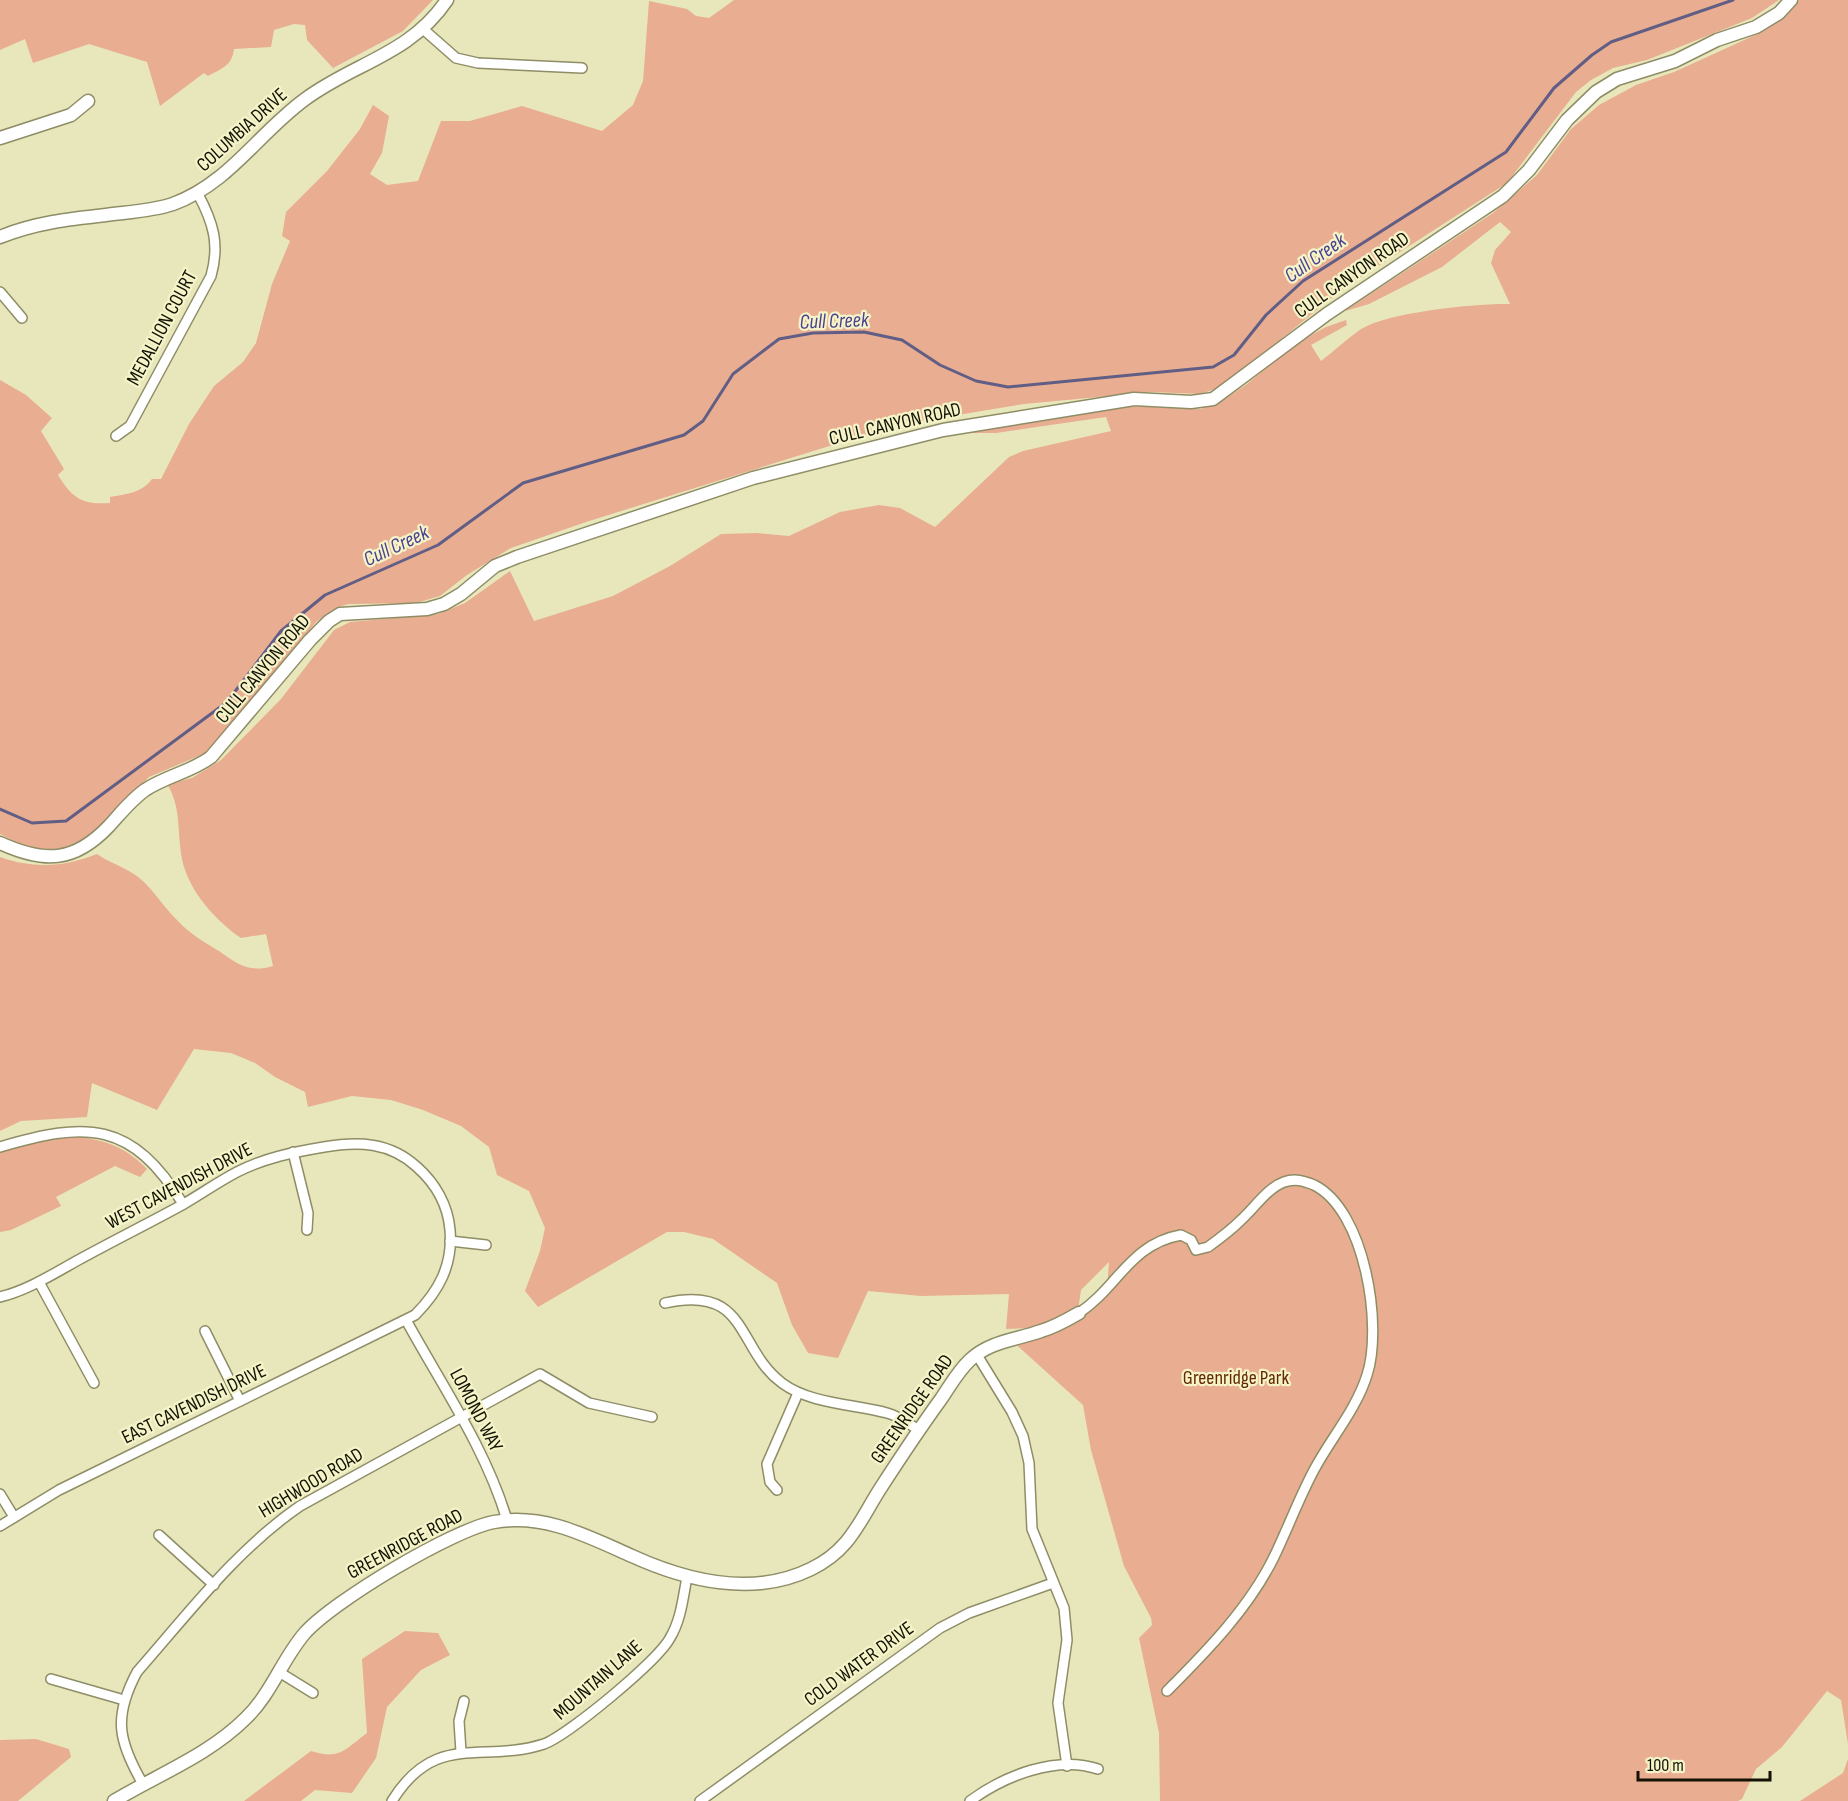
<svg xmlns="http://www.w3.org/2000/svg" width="1848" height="1801" viewBox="0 0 1848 1801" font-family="'Sofia Sans Condensed',sans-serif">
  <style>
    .green { fill: #e9ad91 }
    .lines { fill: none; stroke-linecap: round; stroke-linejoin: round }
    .stream { stroke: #615e86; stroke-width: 3 }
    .minor-casing { stroke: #8e8d66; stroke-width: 12 }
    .tertiary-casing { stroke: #8e8d66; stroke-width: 15 }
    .minor { stroke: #fff; stroke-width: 9 }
    .tertiary { stroke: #fff; stroke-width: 12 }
    .labels { text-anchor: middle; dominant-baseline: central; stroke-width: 4.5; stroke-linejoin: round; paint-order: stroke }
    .street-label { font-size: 20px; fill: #131204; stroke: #f5f4c9 }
    .park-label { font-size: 20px; fill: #652701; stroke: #f5f4c9 }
    .water-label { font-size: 21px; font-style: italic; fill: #4b418f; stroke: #f5f4c9 }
  </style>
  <rect width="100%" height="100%" fill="#e8e7bc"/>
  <g class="green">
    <path d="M0 0H433L403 31 333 68 307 40 305 25 294 24 274 30 271 47 234 49C232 66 221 69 208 76L204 73 160 106 147 62 89 44 33 63 25 39 0 50Z"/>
    <path d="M734 0H1779L1752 18 1647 60 1613 68 1591 80 1576 92 1507 183 1344 288 1222 387 1200 394 1152 392 1024 404 897 425 586 522 511 548 467 575 440 596 416 603 349 604 338 607 316 622 239 719 208 752 149 777 104 824 80 841 55 851 31 850 0 834V380L26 395 52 418 41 431 64 469 58 475C72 498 82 505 110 503V497C126 494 142 493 152 479H161L189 424 214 386 243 362 256 343 272 284 290 241 282 236 286 212 327 171 360 129 373 105 389 116 382 153 370 174 387 185 418 181 441 121H470L522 106 602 131 633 105 643 81 649 1 687 9 696 16 709 18Z"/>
    <path d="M1799 0H1848V1744L1841 1700 1827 1691 1782 1747 1756 1769 1742 1799 1738 1801H1160L1159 1733 1139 1638 1152 1625 1151 1618 1124 1566 1091 1450 1083 1405 1012 1341C1033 1338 1096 1316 1105 1295 1108 1286 1108 1272 1109 1262L1081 1290 1078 1311 1029 1328 1006 1329 1009 1294 921 1296 868 1291 838 1358 808 1353 792 1325 777 1283 713 1239 684 1232H667L538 1307 525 1291 540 1251 545 1228 529 1191 497 1175 489 1147 461 1126 423 1110 391 1100 352 1096 308 1107 305 1092 275 1077 255 1063 231 1053 194 1049 157 1110 92 1083 87 1117 21 1121 0 1131V857C34 869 64 867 97 854 108 862 122 866 134 874 152 886 162 906 178 921 190 934 204 942 219 951 239 965 249 973 273 966L266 934 241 938C218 922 195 898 185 870 175 841 184 811 167 784L192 778 221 760 281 699 334 630 350 622 438 614 465 603 510 571 534 621 613 596 670 566 721 534 757 533 789 536 840 512 879 505 900 508 935 527 1009 457 1023 451 1111 431 1106 417 996 433H966L1127 406 1201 409 1228 397 1247 384 1295 344 1326 327 1346 320 1347 325 1311 345 1321 361C1334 351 1347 339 1361 329 1389 312 1477 303 1510 304L1491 263 1495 250 1511 232 1500 222 1442 267 1369 304 1345 311 1493 213 1537 175 1571 129 1599 105 1636 85 1674 72 1764 31 1786 16Z"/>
    <path d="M67 1136C100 1138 124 1145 147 1169L140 1177 115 1166 56 1197 61 1206 11 1230 0 1232V1150Z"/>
    <path d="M405 1631 438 1633 450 1655 421 1670 387 1707 376 1758 352 1793 315 1790 301 1801H244L311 1751C340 1760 344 1750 367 1733L362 1659Z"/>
    <path d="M36 1739 69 1749 71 1757 18 1801H0V1740Z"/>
    <path d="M1848 1759V1801H1800L1843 1773Z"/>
  </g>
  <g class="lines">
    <path class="stream" d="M0 809 32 823 66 821 227 702 281 631 325 595 438 545 523 483 684 435 703 421 733 374 779 339 813 333 864 332 902 340 940 365 976 381 1008 387 1213 367 1234 355 1266 315 1303 281 1506 152 1554 88 1592 55 1611 42 1733 0"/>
    <g class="minor-casing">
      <g id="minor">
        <path d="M423 29 456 58 478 63 582 68"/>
        <path d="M0 292 22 318"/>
        <path d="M116 436 130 426 211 276C220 244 213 222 198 194"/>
        <path d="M0 1147C87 1121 132 1121 183 1204"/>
        <path d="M293 1152 308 1213 307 1230"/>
        <path d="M450 1241 486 1245"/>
        <path d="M39 1282 94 1383"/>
        <path d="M0 1297C29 1290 56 1272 82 1258 115 1240 149 1223 182 1205 201 1194 218 1182 237 1172 264 1158 294 1152 324 1147 358 1141 390 1142 417 1167 435 1183 448 1205 450 1230 453 1265 439 1291 415 1315L59 1490 0 1526"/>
        <path d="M665 1303C749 1284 736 1349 782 1383 810 1404 854 1404 887 1413 899 1416 909 1424 919 1430"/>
        <path d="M1079 1313C1118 1287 1130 1244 1181 1235L1191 1240 1196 1250 1208 1247C1219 1239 1230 1231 1240 1221 1253 1210 1267 1188 1284 1182 1295 1178 1304 1181 1314 1185 1365 1210 1383 1326 1367 1375 1356 1410 1331 1438 1314 1470 1299 1498 1288 1528 1274 1557 1249 1608 1207 1651 1167 1691"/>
        <path d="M406 1320C441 1384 486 1449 507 1520"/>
        <path d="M205 1331 240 1401"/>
        <path d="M977 1355 1012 1412 1023 1436 1029 1463 1032 1529 1064 1608 1067 1640 1058 1703 1067 1766"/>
        <path d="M777 1490 770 1482 767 1464 798 1393"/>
        <path d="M0 1494 14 1517"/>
        <path d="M159 1535 214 1585"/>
        <path d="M279 1672 313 1693"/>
        <path d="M51 1679 124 1700"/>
        <path d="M461 1752 459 1721 464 1701"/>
        <path d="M143 1784C118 1741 113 1717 137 1672 188 1614 236 1550 300 1506L540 1374 589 1403 652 1417"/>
        <path d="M392 1801C436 1730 483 1764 544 1744 568 1735 658 1661 670 1638 681 1620 683 1598 687 1577"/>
        <path d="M700 1801 940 1628 969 1613 1053 1583"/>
        <path d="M970 1801C1004 1776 1056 1755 1098 1769"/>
      </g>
    </g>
    <g class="tertiary-casing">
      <g id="tertiary">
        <path d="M0 138 71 115 88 101"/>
        <path d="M0 237C34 223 69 219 106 215 129 212 152 211 173 204 228 184 258 134 304 100 353 63 410 55 447 0"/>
        <path d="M0 843C44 863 74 863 109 826 120 814 131 800 145 790 166 776 191 772 211 757L310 640 329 621 340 614 427 609 444 604 461 594 495 566 517 557 753 478 943 430 1134 399 1191 402 1213 399 1327 314 1503 196 1529 170 1567 120 1596 92 1617 79 1675 61 1717 40 1756 27 1779 13 1791 0"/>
        <path d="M114 1801C159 1774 209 1755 246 1718 271 1694 282 1660 304 1634 333 1601 452 1530 494 1522 544 1513 587 1536 632 1556 687 1581 754 1597 811 1569 850 1550 859 1522 880 1489 900 1458 920 1428 941 1399 950 1386 958 1371 970 1360 990 1341 1016 1340 1041 1331 1055 1327 1067 1320 1079 1313"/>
      </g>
    </g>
    <use href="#minor" class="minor"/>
    <use href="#tertiary" class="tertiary"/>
  </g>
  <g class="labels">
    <g class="street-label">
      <text transform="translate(242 130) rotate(-42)">COLUMBIA DRIVE</text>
      <text transform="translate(1352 275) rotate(-35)">CULL CANYON ROAD</text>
      <text transform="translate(162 328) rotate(-62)">MEDALLION COURT</text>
      <text transform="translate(895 424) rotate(-13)">CULL CANYON ROAD</text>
      <text transform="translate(263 669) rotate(-50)">CULL CANYON ROAD</text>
      <text transform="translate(179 1186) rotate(-28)">WEST CAVENDISH DRIVE</text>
      <text transform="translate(194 1404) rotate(-26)">EAST CAVENDISH DRIVE</text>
      <text transform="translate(912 1409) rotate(-55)">GREENRIDGE ROAD</text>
      <text transform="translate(476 1410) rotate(62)">LOMOND WAY</text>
      <text transform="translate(311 1483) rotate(-31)">HIGHWOOD ROAD</text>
      <text transform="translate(405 1544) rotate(-28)">GREENRIDGE ROAD</text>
      <text transform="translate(859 1664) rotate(-36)">COLD WATER DRIVE</text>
      <text transform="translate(598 1680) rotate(-41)">MOUNTAIN LANE</text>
    </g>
    <g class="park-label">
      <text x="1236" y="1378">Greenridge Park</text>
    </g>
    <g class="water-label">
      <text transform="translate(1315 258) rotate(-35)">Cull Creek</text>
      <text transform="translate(834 321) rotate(-2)">Cull Creek</text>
      <text transform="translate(396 546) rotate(-25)">Cull Creek</text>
    </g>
  </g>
  <path d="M1638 1771v9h132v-9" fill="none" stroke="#131204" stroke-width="3"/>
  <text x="1647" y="1771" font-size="18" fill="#131204" stroke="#f5f4c9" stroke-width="4.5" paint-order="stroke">100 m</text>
</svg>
